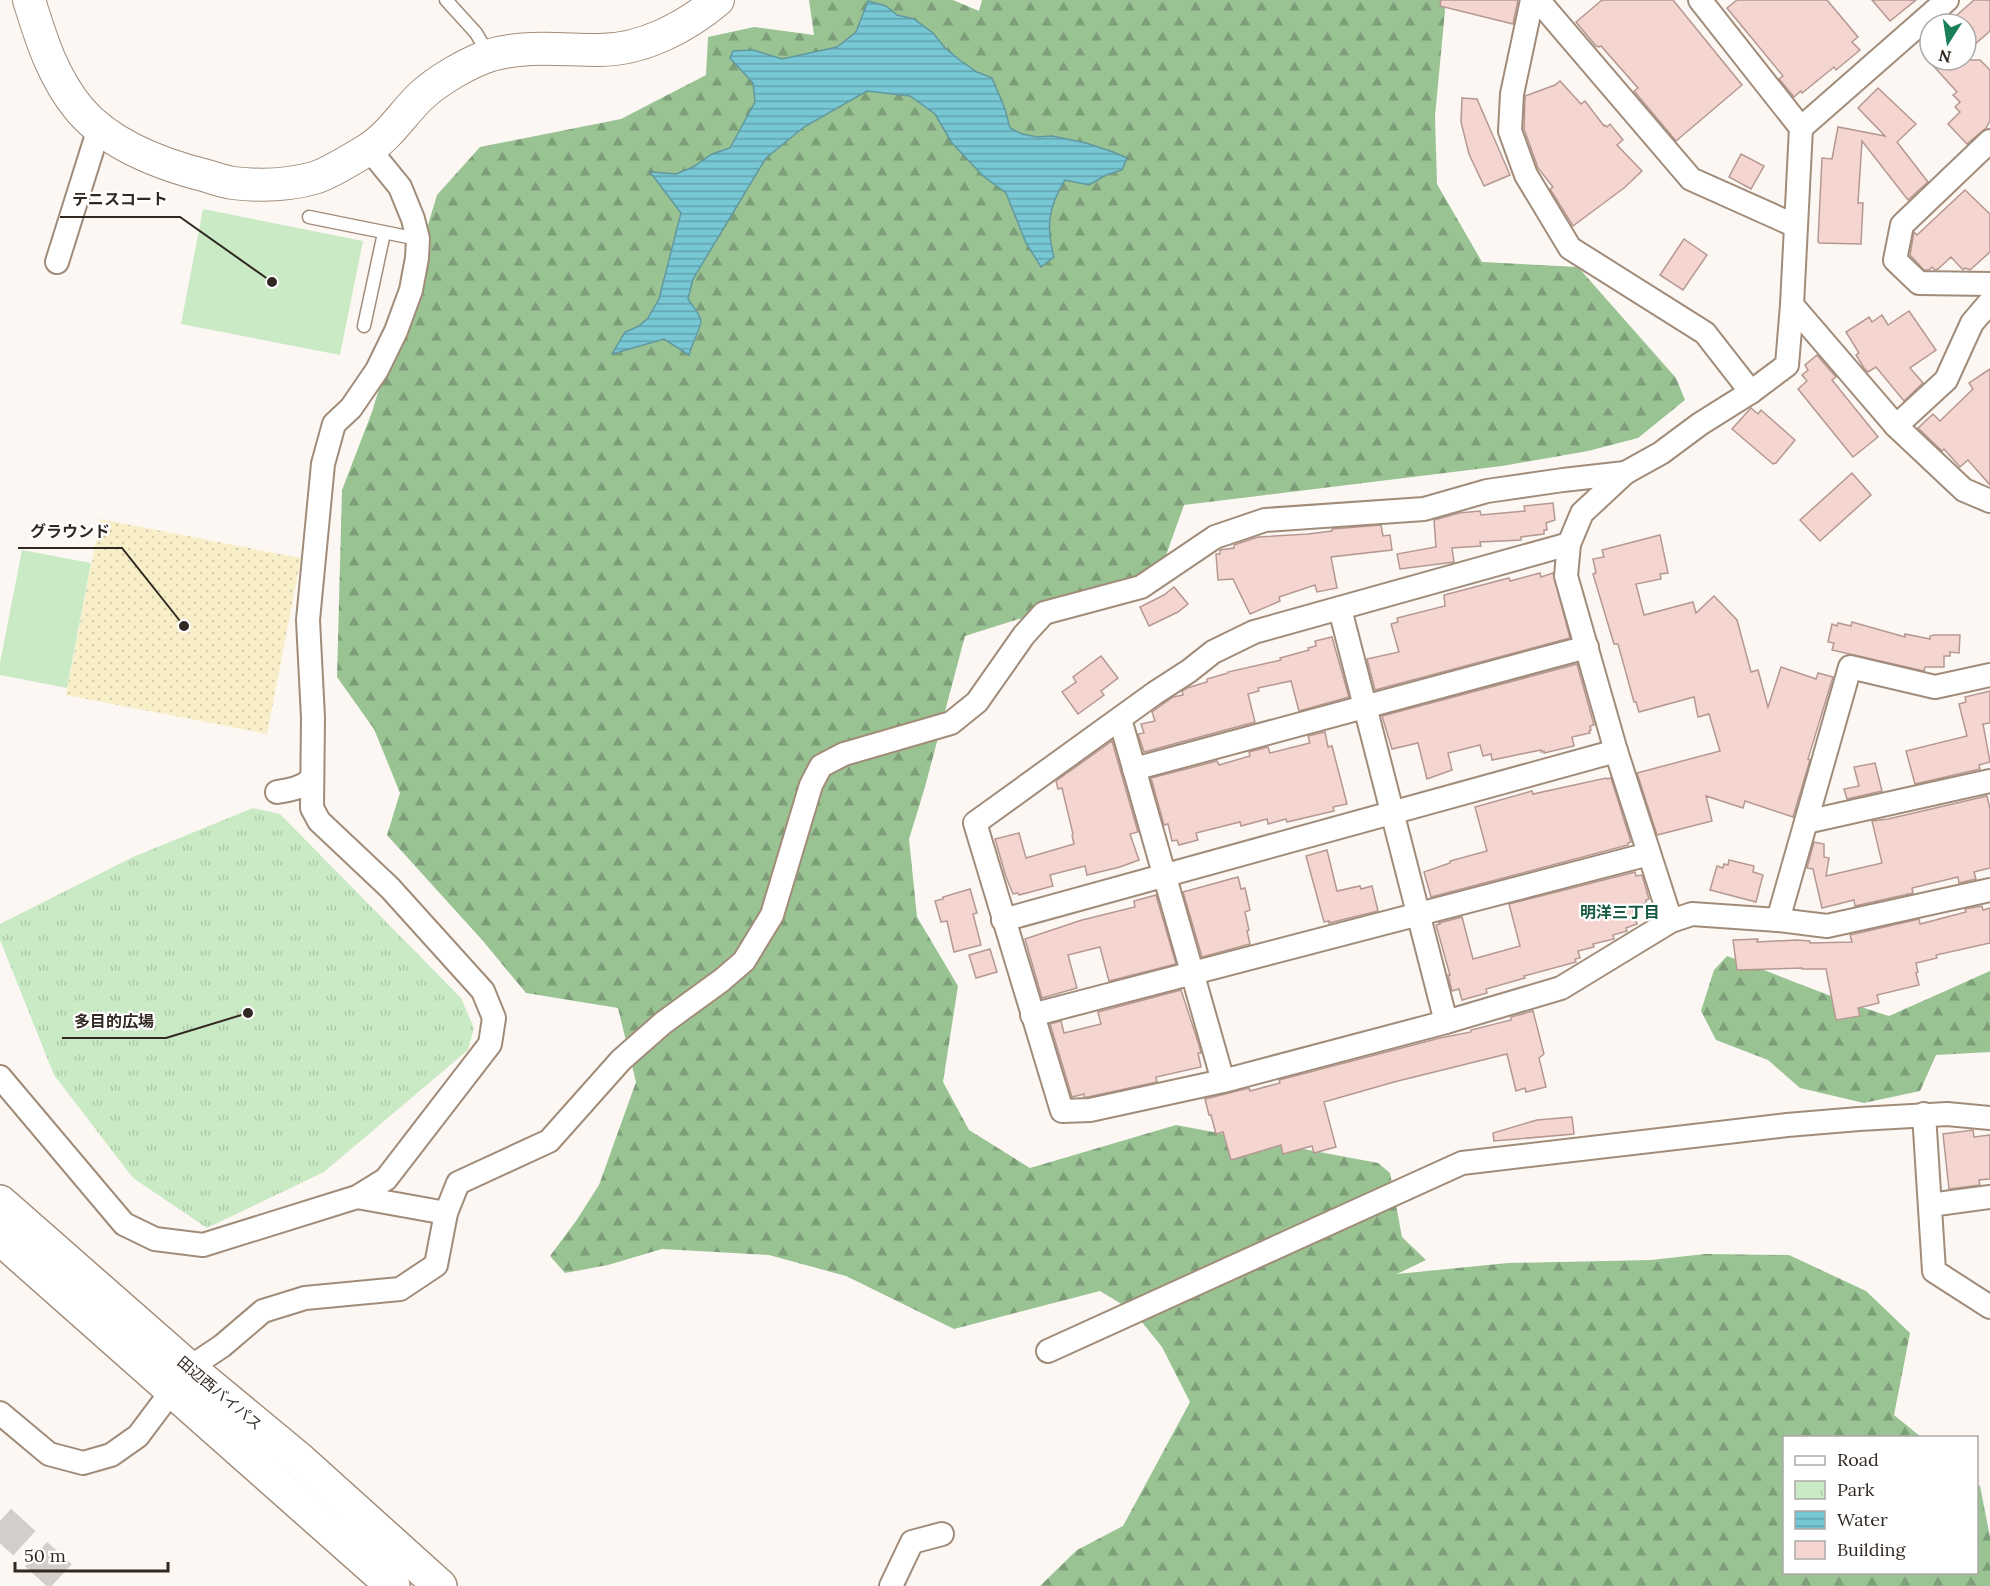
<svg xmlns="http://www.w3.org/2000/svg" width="1990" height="1586" viewBox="0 0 1990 1586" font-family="Lora,'Noto Sans JP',serif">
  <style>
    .forest { fill: url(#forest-firs) }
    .sand { fill: url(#sand-dots) }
    .park { fill: url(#park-tufts) }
    .pitch { fill: #caeac5 }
    .water { fill: url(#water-rules); stroke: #62989e; stroke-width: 1.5 }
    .building { fill: #f5d5cf; stroke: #b59892; stroke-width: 1.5 }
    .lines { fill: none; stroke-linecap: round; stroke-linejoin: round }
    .highway-tunnel { stroke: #d3cec9; stroke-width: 33; stroke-dasharray: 33 16; stroke-linecap: butt }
    .lane-casing { stroke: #a18c7a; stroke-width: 15 }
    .street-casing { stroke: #a18c7a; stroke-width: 26 }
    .secondary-casing { stroke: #a18c7a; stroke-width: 34 }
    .highway-casing { stroke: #a18c7a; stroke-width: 36 }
    .lane { stroke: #fff; stroke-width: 12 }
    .street { stroke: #fff; stroke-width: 22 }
    .secondary { stroke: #fff; stroke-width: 32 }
    .highway { stroke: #fff; stroke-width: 33 }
    .labels { text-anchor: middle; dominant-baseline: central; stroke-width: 4.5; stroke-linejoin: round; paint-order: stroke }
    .street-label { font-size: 15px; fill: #312821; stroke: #fff }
    .neighbourhood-label { font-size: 16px; font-weight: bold; fill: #175a40; stroke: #fff }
    .leader { fill: none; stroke: #312821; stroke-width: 2 }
    .callout-dot { fill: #312821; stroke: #fff; stroke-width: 2 }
    .callout-label { font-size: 16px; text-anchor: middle; font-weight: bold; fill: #312821; stroke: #fff; stroke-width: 4.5; stroke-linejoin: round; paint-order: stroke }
  </style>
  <defs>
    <pattern id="forest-firs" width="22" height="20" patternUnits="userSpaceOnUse" patternTransform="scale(1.5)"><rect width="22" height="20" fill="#99c393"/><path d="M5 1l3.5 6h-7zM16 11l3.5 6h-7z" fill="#7d9e78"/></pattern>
    <pattern id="sand-dots" width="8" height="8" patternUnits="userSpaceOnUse" patternTransform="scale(1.5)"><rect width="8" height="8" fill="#f8efc9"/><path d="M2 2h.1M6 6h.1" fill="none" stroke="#d5cdac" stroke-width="1.8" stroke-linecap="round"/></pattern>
    <pattern id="park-tufts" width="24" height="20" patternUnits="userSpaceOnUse" patternTransform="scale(1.5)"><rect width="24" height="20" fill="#caeac5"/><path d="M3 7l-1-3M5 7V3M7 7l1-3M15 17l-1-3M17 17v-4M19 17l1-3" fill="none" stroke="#aec9a9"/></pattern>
    <pattern id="water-rules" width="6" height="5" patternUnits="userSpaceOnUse" patternTransform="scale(1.5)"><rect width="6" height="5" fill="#77c8d4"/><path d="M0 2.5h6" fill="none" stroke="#62a2ac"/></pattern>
  </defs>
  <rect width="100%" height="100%" fill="#fcf7f3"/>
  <g class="forest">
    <path d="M809 0H953L979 11 982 0H1446L1435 116 1437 184 1482 262 1578 267 1676 378 1685 400 1638 438 1588 451 1502 466 1184 505 1159 575 965 636 925 787 909 839 917 917 958 986 943 1082 969 1130 1030 1168 1176 1125 1378 1163 1390 1173 1402 1237 1426 1260 1397 1274 1508 1263 1651 1260 1705 1254 1789 1255 1866 1291 1910 1333 1894 1415 1921 1437 1784 1438V1572H1976L1977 1484 1980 1486 1990 1537V1586H1040L1077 1550 1123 1526 1190 1402 1162 1347 1133 1311 1100 1291 954 1329 846 1276 769 1255 662 1249 608 1265 565 1273 550 1256 576 1221 599 1185 636 1082 618 1008 526 993 483 941 387 835 400 793 374 729 337 677 342 490 372 412 437 195 480 147 621 119 706 75 708 37 754 27 814 35Z"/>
    <path d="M1727 956C1781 976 1834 999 1889 1016L1990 971V1052L1936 1055 1920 1091 1864 1103 1800 1088 1768 1060 1716 1040 1701 1011 1714 970Z"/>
  </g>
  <path class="sand" d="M100 519 301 558 267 734 66 695Z"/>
  <path class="park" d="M253 808 280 814 461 998 474 1028 468 1050 324 1172 207 1228 133 1178 54 1075 0 940V924L133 857Z"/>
  <g class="pitch">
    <path d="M203 209 363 241 340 355 181 324Z"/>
    <path d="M22 550 91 563 67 688 0 675V663Z"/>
  </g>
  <path class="water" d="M868 1 886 6 897 15 914 19 933 33 945 48 961 61 977 72 992 78 1005 109 1010 128 1022 134 1037 137 1052 136 1086 143 1113 152 1127 158 1122 170 1106 175 1089 185 1065 180C1048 207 1046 227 1054 257L1041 267 1026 243 1006 193 983 176 952 143 935 114 910 96 867 91 804 127 766 158 693 279 688 299C692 305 700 314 701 321 702 324 690 349 689 355L664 339 612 354 625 332 639 326 648 318 659 299 681 213 650 172 676 174 693 167 712 154 730 148 755 102 753 83 730 58 733 51 753 50 782 59 837 47 856 32Z"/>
  <g class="building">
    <path d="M1441 0H1518L1513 24 1440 6Z"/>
    <path d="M1602 0H1673L1742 85 1676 141 1634 91 1638 88 1601 46 1599 47 1596 46 1576 22Z"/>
    <path d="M1737 0H1827L1858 37 1852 42 1860 50 1836 70 1834 67 1802 93 1801 91 1794 97 1779 79 1783 76 1727 8Z"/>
    <path d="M1872 0H1916L1890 21Z"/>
    <path d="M1974 0H1990V31L1966 52V24H1947Z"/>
    <path d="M1928 60H1980L1990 70V121L1986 128 1967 144 1948 124 1960 112 1955 107 1960 102 1953 95 1957 92Z"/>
    <path d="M1560 81 1581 104 1585 101 1604 126 1605 125 1607 127 1610 124 1623 140 1617 145 1642 171 1624 188 1573 226 1550 189 1553 187 1538 168 1524 129 1525 96 1555 85Z"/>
    <path d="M1878 88 1916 124 1897 142 1928 182 1908 200 1862 141 1858 203H1863L1861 244 1819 243 1818 241 1822 158 1832 159 1838 127 1885 136 1858 108Z"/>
    <path d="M1462 98 1477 99 1510 175 1484 186 1469 154 1461 122Z"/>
    <path d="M1741 154 1764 166 1751 189 1729 177Z"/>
    <path d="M1965 190 1990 214V252L1970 270 1965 268 1963 270 1951 257 1938 269 1935 270 1932 267 1929 270H1924L1910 255 1914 232 1917 235Z"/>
    <path d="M1684 239 1707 255 1683 290 1660 275Z"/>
    <path d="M1909 311 1936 350 1910 368 1923 383 1904 401 1876 367 1868 372 1864 368 1856 355 1859 353 1846 332 1869 317 1872 322 1882 315 1888 325Z"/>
    <path d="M1817 355 1836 377 1832 380 1878 437 1853 457 1798 389 1807 381 1802 375 1808 370 1805 365Z"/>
    <path d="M1990 369V485L1968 460 1960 467 1944 449 1942 451 1918 428 1933 414 1940 421 1973 389 1969 383Z"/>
    <path d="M1751 408 1758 414 1761 410 1795 440 1776 463 1773 464 1732 429Z"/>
    <path d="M1852 473 1871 495 1820 541 1800 520Z"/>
    <path d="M1553 503 1555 520 1546 523 1547 530H1544V534L1521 537V540L1480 542 1481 546 1452 548 1454 562 1400 569 1397 554 1436 547 1434 520 1459 513 1480 511 1481 515 1525 511 1524 506Z"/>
    <path d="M1381 525 1383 536 1390 535 1392 550 1331 557 1337 588 1317 592 1315 585 1279 597 1280 601 1250 614 1233 579 1218 580 1216 554H1220V550L1234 548V545L1258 537 1308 534 1332 531V529Z"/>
    <path d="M1660 535 1668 573 1660 574 1661 579 1636 584 1644 615 1693 602 1696 613 1714 596 1737 620 1751 672 1758 670 1768 707 1781 667 1816 679 1818 673 1833 677 1808 759 1810 760 1793 817 1745 801 1743 808 1706 796 1712 821 1657 835 1637 773 1720 751 1709 714 1698 717 1694 697 1639 712 1636 702H1634L1618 644H1614L1593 574 1596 573 1593 559 1604 557 1602 550Z"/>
    <path d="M1540 573 1541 577 1553 573 1570 638 1375 690 1367 659 1399 652 1391 624 1398 622 1397 618 1445 606 1444 595 1509 578 1510 581Z"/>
    <path d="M1174 587 1188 604 1178 612 1149 626 1140 607 1164 595Z"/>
    <path d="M1852 622 1905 637V634L1930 639V636L1934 635H1960L1959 653 1950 652V656H1944V667H1925L1924 671 1832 650 1834 643 1828 642 1832 624 1837 626 1838 623 1851 626Z"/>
    <path d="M1332 637 1349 697 1299 711 1291 681 1258 688 1259 691 1248 694 1255 722 1144 752 1138 734 1144 733 1141 724 1155 721 1152 712 1173 697 1183 695 1182 691 1187 688 1207 682V679L1228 673V672L1281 660 1280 658 1309 650 1308 648 1316 646 1315 641Z"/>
    <path d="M1101 656 1118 678 1101 691 1104 695 1078 714 1062 692 1076 682 1073 677Z"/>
    <path d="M1577 664 1594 725 1590 726 1591 730 1589 731 1590 733 1572 737 1574 746 1544 753V751L1541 752V750L1492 760 1491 754 1483 756 1480 745 1448 753 1452 770 1427 779 1418 743 1392 749 1382 716Z"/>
    <path d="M1990 691V723L1983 724 1990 762 1979 765 1980 769 1915 784 1906 751 1967 736 1959 704 1966 702 1965 697Z"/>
    <path d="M1325 732 1328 747 1332 746 1347 804 1333 807 1334 811 1287 822 1286 819 1268 824 1267 819 1241 826 1240 822 1196 833 1198 840 1179 845 1177 840 1172 841 1168 824 1164 825 1151 778 1217 761 1219 765 1250 756 1249 752 1268 747 1270 753 1310 743 1308 736Z"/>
    <path d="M1112 741 1138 832 1130 834 1139 860 1120 867 1087 875 1085 866 1050 875 1053 886 1019 895 1018 893 1013 894 1006 877 995 839 1019 833 1026 858 1074 844 1072 835 1073 834 1062 788 1058 789 1056 781Z"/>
    <path d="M1875 763 1882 791 1847 799 1844 789 1859 786 1854 767Z"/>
    <path d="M1606 778 1607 779 1611 778 1631 842 1628 843V845L1431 897 1424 872 1450 863V861L1487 851 1475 807 1532 791 1533 794Z"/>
    <path d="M1987 796 1990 809V868L1974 872 1976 879 1959 883 1958 877 1912 888 1913 893 1855 906 1854 900 1822 908 1813 869 1807 868 1814 842 1824 844V857L1829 858 1826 876 1882 863 1872 821 1888 819Z"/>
    <path d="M1327 850 1337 891 1360 886 1361 889 1372 886 1378 911 1329 923V921L1324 922 1306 856Z"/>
    <path d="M1729 860 1754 866 1753 872 1763 875 1756 902 1710 890 1717 866 1723 868 1724 864 1728 865Z"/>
    <path d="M1635 872 1636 876 1642 875 1649 899 1646 900V903L1632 907 1637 924 1626 928 1627 931 1613 935 1614 939 1593 944 1594 947 1578 951 1580 958 1575 959 1576 962 1524 976 1525 978 1486 989 1487 993 1462 1000 1459 989 1452 991 1448 975H1450L1436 925 1440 924 1439 923 1462 917 1473 959 1520 946 1509 904Z"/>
    <path d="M1238 877 1241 889 1245 888 1250 910 1245 912 1249 930 1247 931 1250 944 1202 957 1183 892Z"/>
    <path d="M970 889 977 913 973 914 981 945 954 952 947 921 941 922 935 901 943 899V897Z"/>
    <path d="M1156 895 1176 964 1109 981 1100 947 1068 955 1077 988 1042 998 1025 939 1082 920 1135 907 1134 901Z"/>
    <path d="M1982 906 1983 910 1990 908V943L1936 955 1937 958 1916 963 1918 972 1916 973 1919 985 1877 995 1879 1003 1858 1008 1860 1016 1836 1020 1826 969H1802V968L1737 970 1733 940 1758 939 1757 942 1797 940 1810 941V943L1852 942 1850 935 1919 919 1920 924 1966 912 1965 909Z"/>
    <path d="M990 949 997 972 976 978 969 955Z"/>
    <path d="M1181 990 1199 1045 1201 1053H1198L1201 1067 1156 1077 1157 1082 1088 1097H1084V1094L1072 1097 1050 1024 1061 1021 1064 1033 1101 1024 1098 1012Z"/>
    <path d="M1533 1011 1544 1054 1539 1058 1546 1087 1526 1092 1525 1088 1516 1091 1507 1054 1394 1082 1324 1102 1336 1147 1314 1153 1312 1146 1283 1154 1281 1145 1231 1160 1223 1132 1216 1134 1211 1115H1209L1205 1099 1249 1088 1250 1091 1280 1083 1279 1080 1440 1038 1471 1032V1030L1511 1020V1017Z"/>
    <path d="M1572 1117 1574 1134 1494 1141 1493 1133 1537 1120Z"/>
    <path d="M1973 1130 1974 1137 1990 1135V1179L1979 1180 1980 1185 1949 1189 1943 1134Z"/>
  </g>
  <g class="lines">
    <path class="highway-tunnel" d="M0 1521 71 1586"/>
    <g class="lane-casing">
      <g id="lane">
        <path d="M446 0 476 33 489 55"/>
        <path d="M309 217 418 239"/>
        <path d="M364 326 384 233"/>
      </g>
    </g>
    <g class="street-casing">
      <g id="street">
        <path d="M1532 0 1512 94 1510 131 1526 175 1570 248 1705 333 1751 392"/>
        <path d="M1538 0 1691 179 1796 226"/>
        <path d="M1801 128 1947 0"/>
        <path d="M1990 141 1902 225 1895 260 1919 283 1990 284"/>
        <path d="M57 262 99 128"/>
        <path d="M1792 305 1896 426 1964 490 1990 501"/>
        <path d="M1896 426 1946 380 1972 323 1990 302"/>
        <path d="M1569 544 1254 632 1213 652 1189 671 1155 693 975 823 1062 1111 1090 1110 1223 1081 1446 1022 1561 988 1671 921 1692 914 1778 920 1827 926 1990 890"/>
        <path d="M1340 609 1446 1022"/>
        <path d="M1120 719 1223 1081"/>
        <path d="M1134 769 1587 647"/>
        <path d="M277 792C290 790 302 788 312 779"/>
        <path d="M1806 822 1990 781"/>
        <path d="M1003 920 1616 751"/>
        <path d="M1778 920 1850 667 1935 687 1990 675"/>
        <path d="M1671 921 1616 751 1566 576 1569 544 1582 513 1625 473 1661 453 1700 424 1751 392 1787 365 1792 305 1801 128 1700 0"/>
        <path d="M1032 1015 1649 854"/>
        <path d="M0 1077 124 1224 155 1239 203 1245 357 1197 386 1179 490 1044 494 1018 483 991 390 888 319 821 312 808 313 718 308 620 323 464 334 424 351 408 377 370 396 331 411 290 417 258 418 239 413 219 400 187 369 149"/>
        <path d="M1924 1114 1934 1271 1990 1307"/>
        <path d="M357 1197 446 1213"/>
        <path d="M1930 1205 1990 1197"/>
        <path d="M1048 1351 1462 1163 1787 1125 1859 1119 1947 1114 1990 1118"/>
        <path d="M0 1413 49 1454 83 1463 111 1455 138 1436 189 1368 222 1346 263 1311 305 1298 400 1289 436 1265 446 1213 458 1183 549 1141 621 1060 663 1023 722 980 744 961 772 915 811 785 821 766 844 754 951 723 977 702 1024 635 1044 613 1141 587 1215 537 1265 520 1424 509 1487 491 1563 480 1625 473"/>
        <path d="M891 1586 912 1542 942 1534"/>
      </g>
    </g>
    <g class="secondary-casing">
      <path id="secondary" d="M29 0C41 39 53 78 80 110 111 146 163 165 207 176 216 179 225 182 233 183 259 186 289 185 314 178 328 174 354 158 367 150 389 137 403 113 421 96 438 80 469 62 491 55 526 45 563 50 599 50 643 50 686 27 718 0"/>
    </g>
    <g class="highway-casing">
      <g id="highway">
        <path d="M0 1202 189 1368 299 1459 440 1586"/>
        <path d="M0 1238 393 1586"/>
      </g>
    </g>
    <use href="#lane" class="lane"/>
    <use href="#street" class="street"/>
    <use href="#secondary" class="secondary"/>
    <use href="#highway" class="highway"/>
  </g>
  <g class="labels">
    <g class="street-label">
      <text transform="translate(220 1393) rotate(40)">田辺西バイパス</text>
    </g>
    <g class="neighbourhood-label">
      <text x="1620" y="912">明洋三丁目</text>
    </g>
  </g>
  <path class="leader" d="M272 282L180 217H60M184 626L122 548H18M248 1013L166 1038H62"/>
  <g class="callout-dot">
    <circle cx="272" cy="282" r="6"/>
    <circle cx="184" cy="626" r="6"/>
    <circle cx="248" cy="1013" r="6"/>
  </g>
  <g class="callout-label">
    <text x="120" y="205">テニスコート</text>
    <text x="70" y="537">グラウンド</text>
    <text x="114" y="1027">多目的広場</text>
  </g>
  <rect x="1783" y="1436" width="195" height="138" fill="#ffffff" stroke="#ada9a6" stroke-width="1.5"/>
  <rect x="1795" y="1456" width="30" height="9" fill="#ffffff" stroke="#ada9a6" stroke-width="1.5"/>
  <text x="1837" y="1466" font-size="18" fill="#312821">Road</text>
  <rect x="1795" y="1481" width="30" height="18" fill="url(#park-tufts)" stroke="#ada9a6" stroke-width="1.5"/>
  <text x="1837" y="1496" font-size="18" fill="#312821">Park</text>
  <rect x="1795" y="1511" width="30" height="18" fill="url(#water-rules)" stroke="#ada9a6" stroke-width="1.5"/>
  <text x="1837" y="1526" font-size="18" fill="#312821">Water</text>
  <rect x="1795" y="1541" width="30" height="18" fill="#f5d5cf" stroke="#ada9a6" stroke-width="1.5"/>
  <text x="1837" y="1556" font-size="18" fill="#312821">Building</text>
  <g transform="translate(1948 42) rotate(192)"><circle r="28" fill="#ffffff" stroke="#ada9a6" stroke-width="1.5"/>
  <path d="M0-4.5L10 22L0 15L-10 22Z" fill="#19805a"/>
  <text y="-9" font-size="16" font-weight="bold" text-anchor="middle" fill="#312821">N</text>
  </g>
  <path d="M15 1562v9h153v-9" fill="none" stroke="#312821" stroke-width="3"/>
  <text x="24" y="1562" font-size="18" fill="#312821" stroke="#ffffff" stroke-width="4.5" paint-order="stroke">50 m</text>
</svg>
